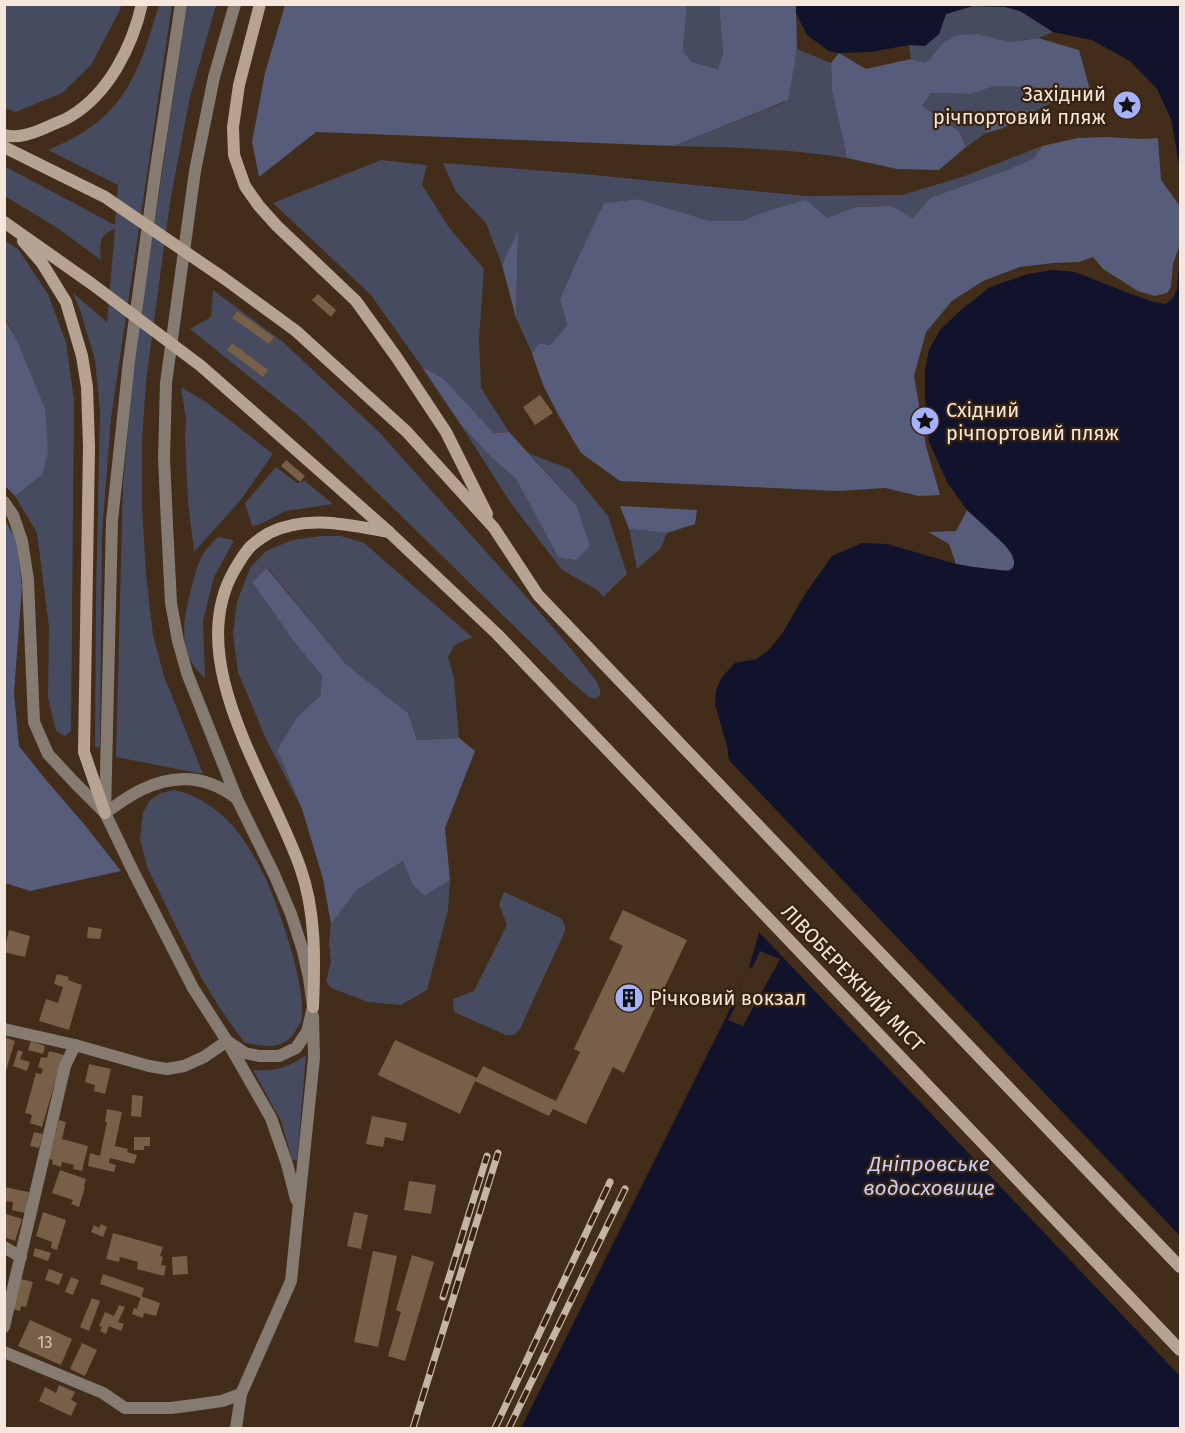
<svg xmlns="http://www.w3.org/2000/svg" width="1185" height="1433" viewBox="0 0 1185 1433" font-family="'Fira Sans',sans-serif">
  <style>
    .green { fill: #474b5f }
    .forest { fill: #565c79 }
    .water { fill: #10132b }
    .pier { fill: #412d1a }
    .building { fill: #785f48 }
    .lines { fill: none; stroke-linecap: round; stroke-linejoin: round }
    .minor { stroke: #867b70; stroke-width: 12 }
    .tertiary { stroke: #867b70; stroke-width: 12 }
    .secondary { stroke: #b6a393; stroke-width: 12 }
    .rail-casing { stroke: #c4b4a6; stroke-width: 7 }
    .rail { stroke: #372310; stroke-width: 4.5; stroke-dasharray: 14; stroke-linecap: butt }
    .labels { text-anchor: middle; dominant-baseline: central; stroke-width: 4.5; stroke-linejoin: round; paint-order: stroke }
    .number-label { font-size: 16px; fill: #d6c5b6 }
    .poi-label { font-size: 20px; fill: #f5e7db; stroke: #372310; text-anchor: start }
    .street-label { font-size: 20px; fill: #f5e7db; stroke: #372310 }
    .water-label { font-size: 21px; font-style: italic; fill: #c7d0fc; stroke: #372310 }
  </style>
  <rect width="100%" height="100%" fill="#412d1a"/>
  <g class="green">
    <path d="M4 5H121L120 10 91 65 62 93 16 112 5 108Z"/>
    <path d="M159 5H172L111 418 102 533 100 746 98 748 95 746 96 598 100 411 95 360 81 313 73 293 107 322 115 229C98 235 100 244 101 260L59 229 5 196 4 166 115 225 118 185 48 150C124 119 137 78 159 5Z"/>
    <path d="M187 5H216L190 97 170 202 146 381 142 441V506L146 574 153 635 164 676 203 774 116 757 123 483 139 310 150 253Z"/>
    <path d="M687 5H719L723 54 719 69 692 62 683 51Z"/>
    <path d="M973 6 1005 7 1021 11 1053 32 1038 38 1010 42 978 34 942 44 926 63 911 59 909 45H925L939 34 946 14Z"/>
    <path d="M797 49 831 63 832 91 847 158C790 149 732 147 674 146L785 102Z"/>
    <path d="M995 86 1078 90 1037 110 996 111 986 133 966 147 959 131 922 106 931 93 971 94Z"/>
    <path d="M1042 146 1033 159 1004 171 930 198 913 218 891 206 855 207 827 219 767 211 741 221H710L638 199 604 203 580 253 560 299 567 325 550 345 539 343 532 353 516 318 518 233 502 265 486 223 456 192 443 163 584 174 805 196 902 195 965 176Z"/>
    <path d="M381 160 427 165 422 185 448 226 484 269 479 339 481 388 509 432 494 433 443 378 422 367 371 295 273 203Z"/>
    <path d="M4 240 18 249 48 294 66 342 74 400 71 731 65 736 56 731 48 698 49 627 37 533 15 496 42 475 45 408 17 340 5 318Z"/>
    <path d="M213 290 283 342 379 432 531 602 573 651 597 682 600 690V695L596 699 589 697 568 679 301 418 190 329 211 317Z"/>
    <path d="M181 387 206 402 273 454 239 502 194 552 188 502 185 437 186 420Z"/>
    <path d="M461 425 491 457 516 479 558 557 576 505 530 454 570 469 608 516 627 574 603 597 599 591 562 570 510 502Z"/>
    <path d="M276 467 297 483 305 481 333 504 286 511 260 524 252 526 245 503Z"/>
    <path d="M629 529 667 533 661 548 637 569Z"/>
    <path d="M321 536H341L364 543 472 637 455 645 448 657 454 678 459 738 417 740 408 713 347 665 268 568 252 582 294 642 322 676 320 696 297 717 277 750 302 809 266 739 238 672 233 633 237 602 250 568 266 551 292 540Z"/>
    <path d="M218 537 233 540V542L214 577 203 621 205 678C176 654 183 618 192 586 195 574 198 561 205 551 209 546 214 541 218 537Z"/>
    <path d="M174 790C197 795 215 807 232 825 245 840 255 857 264 875 278 904 309 992 301 1022 300 1023 297 1028 296 1030 284 1051 265 1047 244 1042L219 1007 201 977 147 867 140 839 143 813 150 800 161 793Z"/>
    <path d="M403 861 413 886 425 896 450 880 448 910 427 990 401 1005 368 1002 331 988 326 981 331 962 329 943 331 924 357 890Z"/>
    <path d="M504 892 561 918 565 926V931L521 1027C517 1034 514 1036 506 1035L454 1012 453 999 474 991 507 925 499 904Z"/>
    <path d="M306 1055 297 1161 292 1159 281 1121 253 1070C277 1071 286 1069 306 1055Z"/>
  </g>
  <g class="forest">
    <path d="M285 5H687L683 51 692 62 718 69 723 54 719 5H796L797 49 788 100 674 146 316 132 259 177 252 142 265 73Z"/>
    <path d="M978 34 1010 42 1038 38 1079 50 1090 90 995 86 971 94 931 93 922 106 959 131 966 147 939 170 897 169 847 158 832 91 831 63 839 53 866 69 911 59 926 63 942 44 957 35Z"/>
    <path d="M1037 110 1003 128 986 133 996 111Z"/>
    <path d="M1107 137 1141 139 1158 138 1161 180 1180 206V244L1173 264 1171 287 1167 293 1155 296 1138 291 1103 269 1093 257 1079 262 1053 263 1020 267 983 281 952 301 926 332 914 376 926 446 940 495 919 496 885 488 838 491 620 481 581 453 560 418 543 385 532 353 539 343 550 345 567 325 560 299 580 253 604 203 638 199 710 221H741L767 211 806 200 827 218 855 207 891 206 913 218 930 198 1004 171 1033 159 1042 146 1078 138Z"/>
    <path d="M518 231 516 318 502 265Z"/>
    <path d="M4 318 17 340 45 408 48 452 42 475 15 496 5 486Z"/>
    <path d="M422 367 443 378 494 433 509 432 576 505 590 546 576 560 558 557 516 479 491 457 461 425Z"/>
    <path d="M620 506 697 510 695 524 667 533 629 529Z"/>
    <path d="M967 510C975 517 1028 558 1011 569 1005 574 965 565 956 564L949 544 928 532 956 531Z"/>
    <path d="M4 519 16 539 22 587 14 693 19 746 46 780 84 824 121 871 30 891 5 883Z"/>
    <path d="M267 568 347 665 408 713 417 740 459 738 475 751 445 828 450 880 425 896 413 886 403 861 357 890 331 924 323 879 302 809 277 750 297 717 320 696 322 676 294 642 252 582Z"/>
  </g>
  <g class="water">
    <path d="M796 4 1180 5V170L1171 119 1157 89 1130 61 1092 40 1053 32 1020 11 1005 7 973 6 946 14 939 34 925 46 909 45 870 52 839 53 829 51 807 35 796 13Z"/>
    <path d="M1180 252V1428H521L733 1003 749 967 759 933V901L734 795 727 746 715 704 716 690 722 677 735 663 756 659 768 651 782 634 805 594 832 556 862 543 887 544 956 564 973 567 999 570 1009 571 1012 569 1014 565V561L1012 554 1005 545 967 510 947 482 929 442 925 397V369L929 350 940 330 961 310 990 287 1028 274 1053 270 1075 272 1131 294 1154 302 1166 304 1173 298 1177 289Z"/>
  </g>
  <g class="pier">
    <path d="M726 757 1180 1236V1376L756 929V901L731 796Z"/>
    <path d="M760 951 780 959 743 1026 728 1020 736 1005 733 1003 749 967 752 968Z"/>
  </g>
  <g class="building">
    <path d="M318 294 336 310 331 317 312 300Z"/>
    <path d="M237 311 274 337 269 344 232 318Z"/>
    <path d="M232 343 268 370 263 377 227 350Z"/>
    <path d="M540 395 553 413 535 425 523 407Z"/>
    <path d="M286 460 305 476 300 482 281 466Z"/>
    <path d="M623 910 687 940 624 1073 613 1067 586 1124 553 1109 549 1116 475 1081 460 1114 378 1075 395 1040 477 1078 483 1066 556 1101 580 1052 574 1049 623 946 609 939Z"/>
    <path d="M88 927 102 929 100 939 87 938Z"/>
    <path d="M9 930 30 936 25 957 4 952Z"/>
    <path d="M57 974 69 977 68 980 82 985 69 1030 39 1021 46 999 58 1003 63 987 54 984Z"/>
    <path d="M4 1037 15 1041 5 1074H4Z"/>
    <path d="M31 1041 45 1046 43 1054 28 1050Z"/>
    <path d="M18 1050 23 1052 20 1059 30 1062 27 1071 13 1066Z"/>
    <path d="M49 1051 64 1055 57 1082H55L42 1127 30 1123 32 1115 25 1113 36 1073 41 1074 43 1069 38 1067 41 1057 47 1058Z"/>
    <path d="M89 1064 111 1069 105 1094 94 1091 95 1085 85 1082Z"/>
    <path d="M132 1095 143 1096 141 1117 131 1116Z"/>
    <path d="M107 1109 122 1112 115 1146 128 1149 127 1152 137 1155 134 1164 110 1158 109 1163 116 1165 114 1172 88 1166 90 1153 100 1156 107 1122H105Z"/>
    <path d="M372 1116 407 1123 403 1141 385 1137 383 1147 366 1144Z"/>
    <path d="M59 1120 66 1122 62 1139 88 1146 82 1171 73 1169 74 1165 62 1162 61 1167 52 1164 53 1160 49 1159Z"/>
    <path d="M34 1132 43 1134 39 1148 30 1146Z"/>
    <path d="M134 1137H150V1146H144V1150H134Z"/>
    <path d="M60 1170 86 1179 84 1186 85 1187 79 1207 71 1204 73 1200 52 1193Z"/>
    <path d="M409 1181 436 1185 431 1214 404 1210Z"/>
    <path d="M4 1187 29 1192 25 1213 12 1210 13 1202 4 1201Z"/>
    <path d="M43 1212 66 1220 57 1250 51 1248 52 1242 36 1236Z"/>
    <path d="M354 1212 368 1215 361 1249 347 1246Z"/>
    <path d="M6 1214 22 1219 15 1241 4 1237V1220Z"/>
    <path d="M101 1224 107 1227 103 1237 91 1232 94 1225 99 1228Z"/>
    <path d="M113 1233 163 1247 160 1256 163 1257 161 1265 166 1266 164 1276 137 1269 138 1262 120 1257 119 1262 106 1259Z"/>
    <path d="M35 1248 51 1253 48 1261 33 1256Z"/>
    <path d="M373 1251 397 1256 378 1347 354 1342Z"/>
    <path d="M412 1255 434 1262 405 1361 388 1356 401 1312 396 1310Z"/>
    <path d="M187 1256 188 1274 173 1275 172 1257Z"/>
    <path d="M49 1269 63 1274 59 1285 45 1280Z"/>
    <path d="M103 1274 144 1288 141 1298 100 1284Z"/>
    <path d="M71 1277 79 1280 73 1295 65 1292Z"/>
    <path d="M21 1279 33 1282 26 1307 21 1306 20 1311 13 1309Z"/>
    <path d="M141 1296 160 1303 156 1316 144 1313 143 1318 132 1314 134 1308 137 1309Z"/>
    <path d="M92 1298 100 1301 89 1331 80 1327Z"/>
    <path d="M119 1305 125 1307 118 1322 124 1324 121 1331 109 1326 106 1334 100 1331 102 1327 99 1326 105 1312 114 1316Z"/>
    <path d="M30 1320 72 1339 61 1365 18 1346Z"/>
    <path d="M82 1343 97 1350 85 1376 70 1369Z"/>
    <path d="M59 1385 75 1392 71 1400 77 1403 71 1416 39 1401 45 1387 56 1393Z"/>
  </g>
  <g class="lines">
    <g class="minor">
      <path d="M4 1029 75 1045 149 1066 167 1069 184 1066 204 1057 227 1041 271 1118 287 1164 296 1199"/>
      <path d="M4 1247 21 1257"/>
      <path d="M4 1327 65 1066 75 1045"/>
      <path d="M4 1352 103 1393 125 1408H171L194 1405 222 1401 241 1394"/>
      <path d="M236 1428 241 1394 291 1281 314 1058 313 1016"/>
    </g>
    <g class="tertiary">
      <path d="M181 4 156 168 129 361 112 521 105 813 134 873 193 988 227 1041 245 1053 259 1056H279L296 1048 307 1032 313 1007 309 978 303 951 291 914 274 874 237 799 187 673 178 641 171 603 167 524 164 458 166 383 195 171 214 77 235 4"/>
      <path d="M4 502 13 515 22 541 28 580 34 722 48 754 75 783 105 813C117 805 128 796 141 790 174 774 206 775 236 798"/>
    </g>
    <g class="secondary">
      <path d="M260 4 239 85 233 127 234 155 245 186 259 206 277 226 356 301 397 358 446 432 487 514"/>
      <path d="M4 135C18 139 33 133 45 128 53 124 63 121 71 116 109 93 132 47 142 4"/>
      <path d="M4 147 105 197 225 279 296 331 407 432 494 528 538 595 1180 1267"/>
      <path d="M4 222 92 284 201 366 389 532 497 634 1180 1350"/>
      <path d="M23 241 42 263 66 302 82 356 87 387 89 447 84 752 105 813"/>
      <path d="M313 1007C315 960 316 911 300 867 270 781 181 660 235 569 240 561 244 553 251 546 256 541 263 537 269 533 307 514 349 525 389 532"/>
    </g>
    <g class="rail-casing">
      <g id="rail">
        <path d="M443 1297 487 1156"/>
        <path d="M413 1428 498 1153"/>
        <path d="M495 1428 610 1182"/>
        <path d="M509 1428 625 1189"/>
      </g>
    </g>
    <use href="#rail" class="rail"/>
  </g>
  <defs>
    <g id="sight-disc" transform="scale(1.5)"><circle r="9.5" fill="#a4b2fc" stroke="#372310"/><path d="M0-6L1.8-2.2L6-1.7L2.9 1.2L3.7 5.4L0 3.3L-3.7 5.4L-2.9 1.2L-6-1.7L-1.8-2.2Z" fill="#111"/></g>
    <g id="building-disc" transform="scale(1.5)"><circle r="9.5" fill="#a4b2fc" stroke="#372310"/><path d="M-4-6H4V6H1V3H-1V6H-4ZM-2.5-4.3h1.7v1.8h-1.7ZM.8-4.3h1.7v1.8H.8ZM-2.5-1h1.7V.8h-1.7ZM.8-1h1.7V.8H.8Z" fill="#111"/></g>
  </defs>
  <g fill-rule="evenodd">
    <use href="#sight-disc" x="1127" y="105"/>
    <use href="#sight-disc" x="925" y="421"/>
    <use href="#building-disc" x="629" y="998"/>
  </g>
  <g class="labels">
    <g class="number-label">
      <text x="45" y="1342">13</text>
    </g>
    <g class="poi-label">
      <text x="1106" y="94" text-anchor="end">Західний<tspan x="1106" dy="23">річпортовий пляж</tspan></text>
      <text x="946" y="410">Східний<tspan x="946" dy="23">річпортовий пляж</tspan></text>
      <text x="650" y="998">Річковий вокзал</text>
    </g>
    <g class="street-label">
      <text transform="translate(853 978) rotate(46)">ЛІВОБЕРЕЖНИЙ МІСТ</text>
    </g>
    <g class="water-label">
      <text x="929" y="1164">Дніпровське<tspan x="929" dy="24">водосховище</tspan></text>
    </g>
  </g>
  <rect width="1185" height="1433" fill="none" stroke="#f5e7db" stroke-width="12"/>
</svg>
